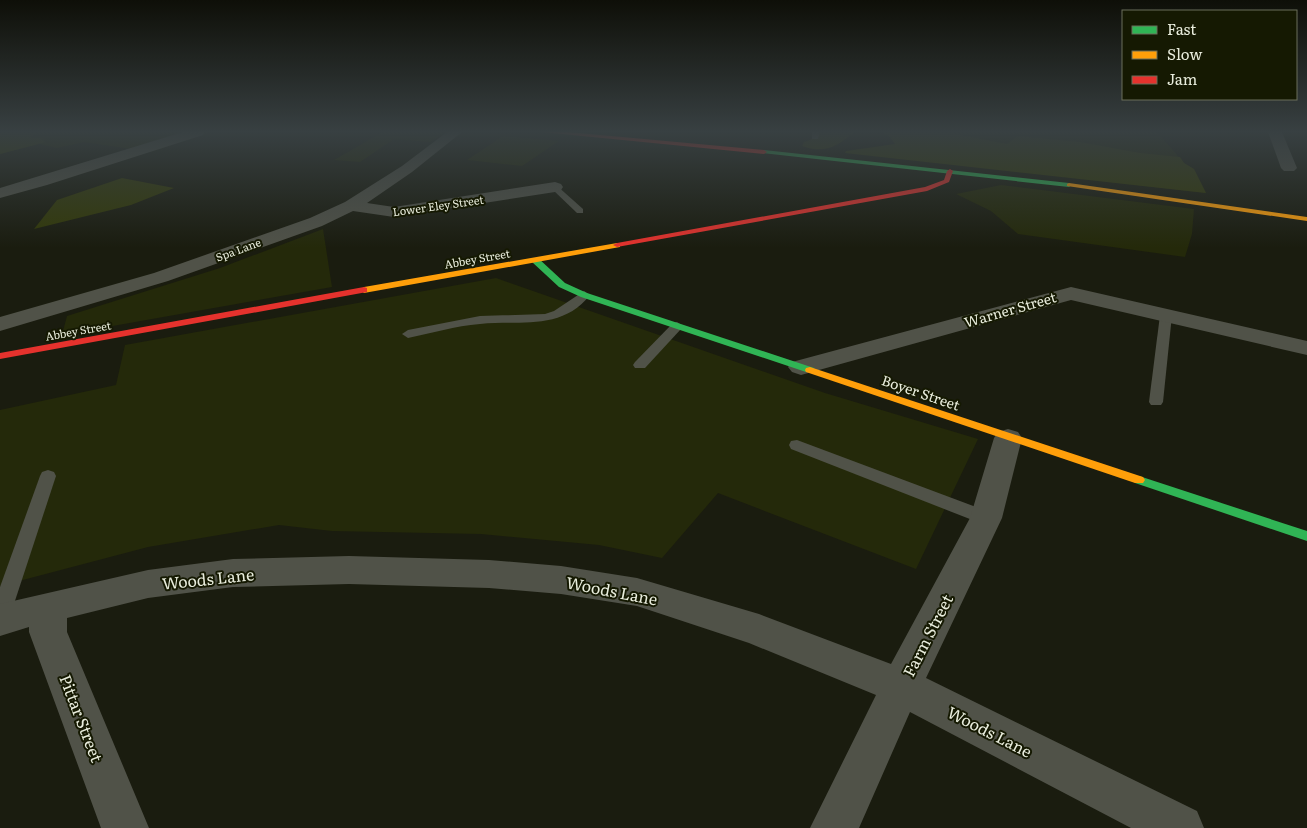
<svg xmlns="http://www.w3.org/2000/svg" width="1307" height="828" viewBox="0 0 1307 828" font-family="Literata,serif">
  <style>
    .built { fill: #24290a }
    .green { fill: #323908 }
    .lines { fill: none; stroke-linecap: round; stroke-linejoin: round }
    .lane { fill: #505248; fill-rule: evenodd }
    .street { fill: #505248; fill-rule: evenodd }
    .fast { fill: #30b455; fill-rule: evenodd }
    .slow { fill: #ff9f0a; fill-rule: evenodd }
    .jam { fill: #e5322d; fill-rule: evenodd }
    .labels { text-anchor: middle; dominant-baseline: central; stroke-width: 4; stroke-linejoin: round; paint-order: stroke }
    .far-street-label { font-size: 11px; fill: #e9eddd; stroke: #151902 }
    .street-label { font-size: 14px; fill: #e9eddd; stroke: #151902 }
    .near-street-label { font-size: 16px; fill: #e9eddd; stroke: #151902 }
  </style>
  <rect width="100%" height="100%" fill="#1a1c0f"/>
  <g class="built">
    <path d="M0 132H210L151 152 84 142 57 148 39 144 0 154Z"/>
    <path d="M383 132H446L430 142 394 139 360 162 334 160Z"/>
    <path d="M909 132H1157L1184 163 1194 169 1206 193 919 160Z"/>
    <path d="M503 136 559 141 522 166 467 160Z"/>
    <path d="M1001 185 1194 209 1192 234 1185 257 1018 234 991 211 956 194Z"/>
    <path d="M323 229 332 287 62 335 67 316 220 268Z"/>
    <path d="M496 278 825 393 978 439 916 569 718 493 662 558 599 545 481 534 332 531 279 525 148 547 0 586V410L116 385 125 345Z"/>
  </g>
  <g class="green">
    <path d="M0 132H40L29 137 46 139 42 140 46 142 0 154Z"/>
    <path d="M816 132H854C837 147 824 154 802 146L804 142 815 138Z"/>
    <path d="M881 132H945L1007 144 1018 136 1080 142 1140 153 1180 157 1184 163 1194 169 1206 193 845 153 846 151 895 144 889 136Z"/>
    <path d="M122 178 174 188 131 205 34 229 57 200Z"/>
  </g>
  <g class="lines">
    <g class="lane">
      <path d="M812 132H820L818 139H812Z"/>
      <path d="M555 184 583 209V213H577L552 189 551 187Z"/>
      <path d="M584 291 590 295C562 331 519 320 480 324 455 326 432 333 408 338L402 334 408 330 480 316 545 314 554 311Z"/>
      <path d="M1166 311 1172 315 1163 402 1161 405H1151L1149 402 1160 315Z"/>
      <path d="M677 322 683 326 681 329 645 368H635L633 365 635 362 673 323Z"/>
      <path d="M797 440 992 513 995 518 992 523 986 524 980 523 791 449 789 445 791 441Z"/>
      <path d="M48 470 54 472 56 476 10 616 7 622 0 624V587L40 476 42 472Z"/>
    </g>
    <g class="street">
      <path d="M183 132H204L203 135 47 185 0 198V188Z"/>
      <path d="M447 132H462L412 172 367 203 394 207 555 182 561 184 563 187 561 190 555 192 394 217 353 211 322 226 168 281 0 331V317L154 273 310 218 345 202 402 166Z"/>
      <path d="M1268 132H1282L1297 168 1294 171H1284L1281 168Z"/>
      <path d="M1071 287 1307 341V355L1071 300 801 375 792 372 788 367 792 362Z"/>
      <path d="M1008 429 1018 432 1022 438 1002 518 926 678 1197 811 1204 828H1131L910 712 859 828H810L876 695 749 643 637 606 561 594 489 588 349 584 233 587 148 598 67 618V632L149 828H101L29 632V627L0 636V604L148 570 233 559 349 556 489 560 561 566 637 578 759 614 891 664 970 518 994 438 998 432Z"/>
    </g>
    <g class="fast">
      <path d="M764 150 1069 183 1072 185 1069 187 762 153V151Z"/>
      <path d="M532 258H538L565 283 587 293 814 368 815 370 814 372H806L581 297 559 287 532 262Z"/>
      <path d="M1139 476 1307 531V541L1135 483 1133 480 1135 477Z"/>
    </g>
    <g class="slow">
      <path d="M1069 183 1307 217V221L1067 186V184Z"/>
      <path d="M617 243H620V247L364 293 360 290 364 287Z"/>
      <path d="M810 367 1143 477 1145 480 1143 483H1135L806 372 805 370 806 368Z"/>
    </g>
    <g class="jam">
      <path d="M542 132H568L764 150 767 152 764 154Z"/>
      <path d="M950 169 953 171 949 182 927 191 617 247 613 245 617 243 925 187 944 180 947 171Z"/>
      <path d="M364 287 367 288V292L0 359V353Z"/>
    </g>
  </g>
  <linearGradient id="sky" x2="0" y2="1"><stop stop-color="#0e0f08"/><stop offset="0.53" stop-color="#384042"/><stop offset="1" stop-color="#384042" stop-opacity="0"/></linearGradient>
  <rect width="1307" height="248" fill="url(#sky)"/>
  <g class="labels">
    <g class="far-street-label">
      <text transform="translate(438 205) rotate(-8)">Lower Eley Street</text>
      <text transform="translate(238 249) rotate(-20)">Spa Lane</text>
      <text transform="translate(477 258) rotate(-10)">Abbey Street</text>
      <text transform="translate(78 330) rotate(-10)">Abbey Street</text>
    </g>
    <g class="street-label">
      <text transform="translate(1010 309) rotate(-16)">Warner Street</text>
      <text transform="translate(921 392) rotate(19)">Boyer Street</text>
    </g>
    <g class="near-street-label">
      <text transform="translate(208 578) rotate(-6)">Woods Lane</text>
      <text transform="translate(612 590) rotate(11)">Woods Lane</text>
      <text transform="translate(927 635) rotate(-63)">Farm Street</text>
      <text transform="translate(82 718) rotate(69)">Pittar Street</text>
      <text transform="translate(990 731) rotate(27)">Woods Lane</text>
    </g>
  </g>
  <rect x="1122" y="10" width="175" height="90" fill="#151902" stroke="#6a6e5a"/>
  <rect x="1132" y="26" width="25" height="8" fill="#30b455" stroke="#6a6e5a"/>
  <text x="1167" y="35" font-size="15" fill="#e9eddd">Fast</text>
  <rect x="1132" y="51" width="25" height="8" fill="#ff9f0a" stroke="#6a6e5a"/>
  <text x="1167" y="60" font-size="15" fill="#e9eddd">Slow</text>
  <rect x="1132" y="76" width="25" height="8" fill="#e5322d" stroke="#6a6e5a"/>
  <text x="1167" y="85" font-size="15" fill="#e9eddd">Jam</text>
</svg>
